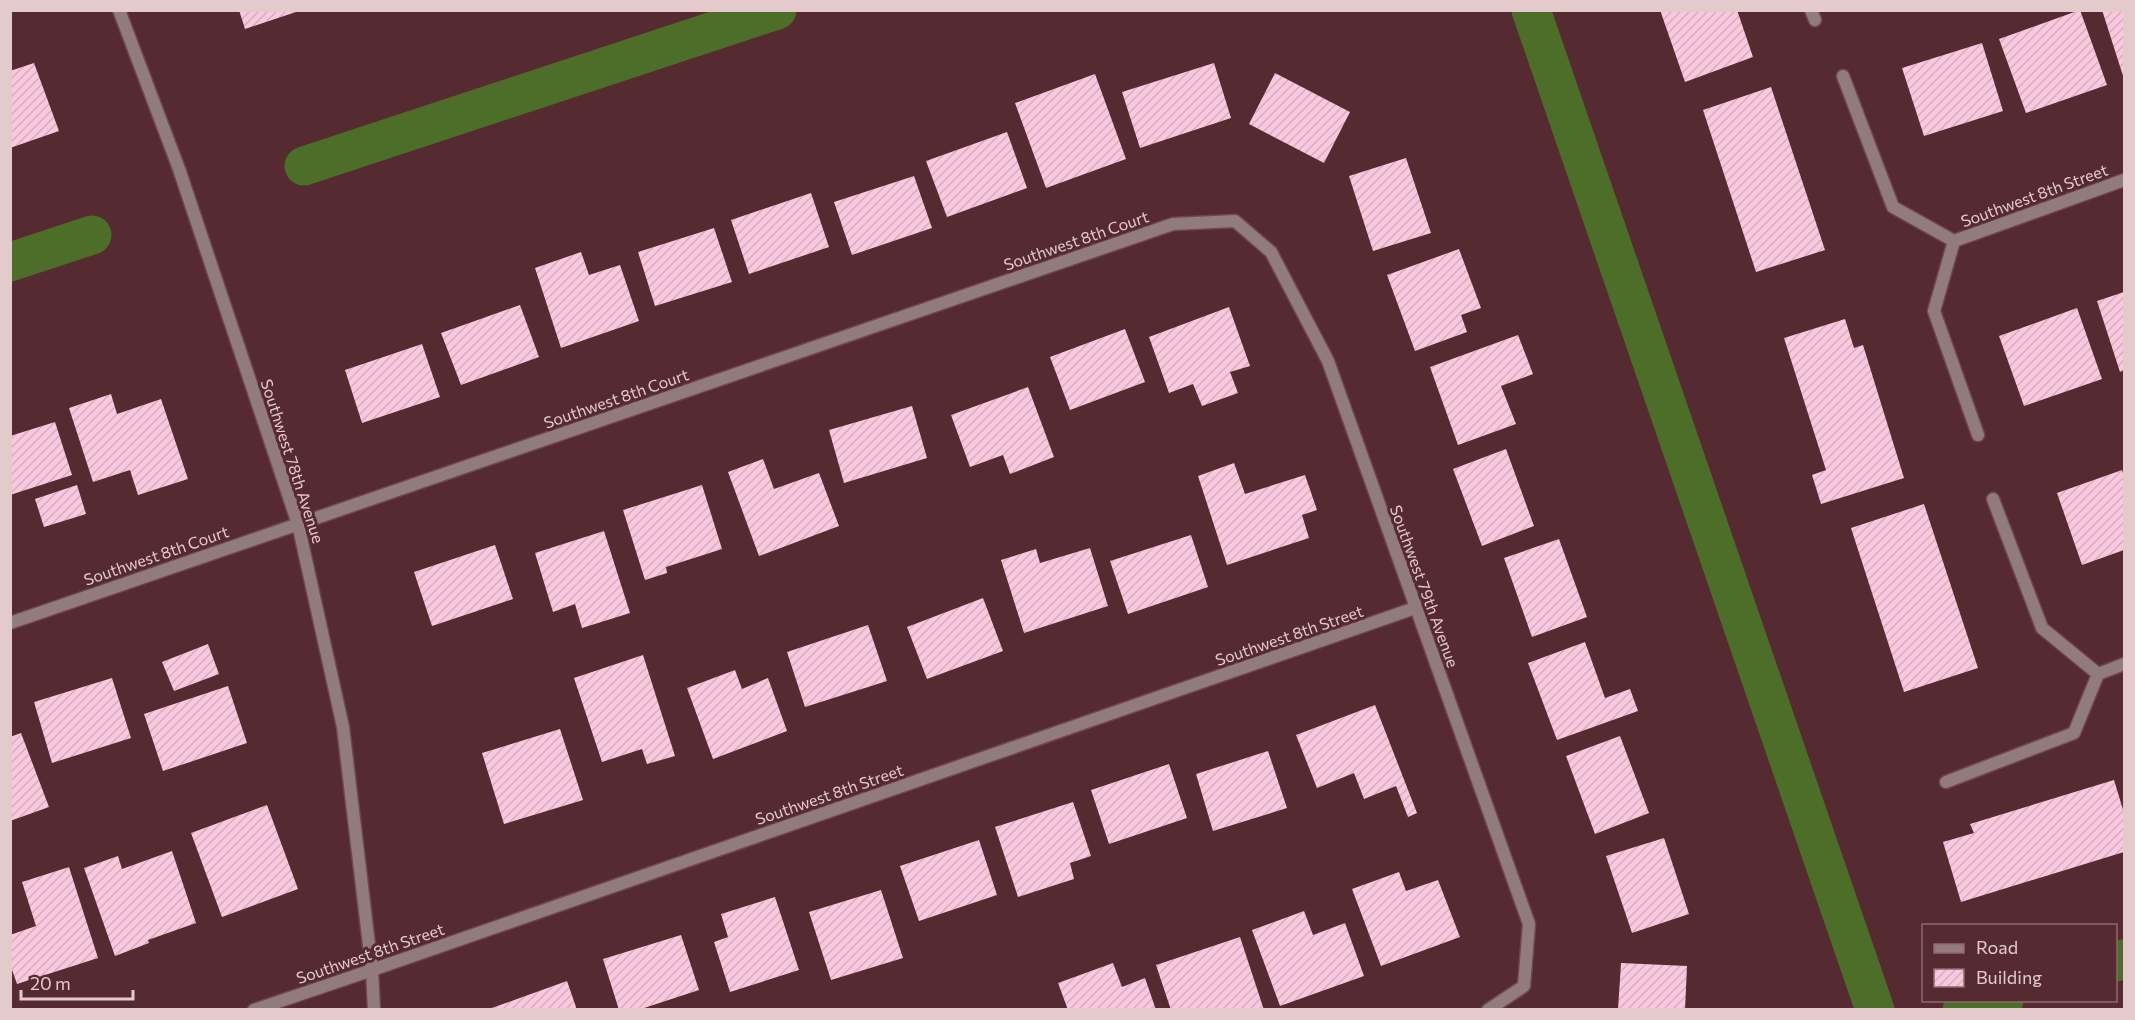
<svg xmlns="http://www.w3.org/2000/svg" width="2135" height="1020" viewBox="0 0 2135 1020" font-family="Commissioner,sans-serif">
  <style>
    .lines { fill: none; stroke-linecap: round; stroke-linejoin: round }
    .canal { stroke: #4d6e28; stroke-width: 39 }
    .building { fill: url(#building-hatch) }
    .service-casing { stroke: #6f474d; stroke-width: 15 }
    .minor-casing { stroke: #6f474d; stroke-width: 15 }
    .service { stroke: #927b7d; stroke-width: 12 }
    .minor { stroke: #927b7d; stroke-width: 12 }
    .labels { text-anchor: middle; dominant-baseline: central; stroke-width: 6; stroke-linejoin: round; paint-order: stroke }
    .street-label { font-size: 16px; fill: #e5cacc; stroke: #552a31 }
  </style>
  <defs>
    <pattern id="building-hatch" width="6" height="6" patternUnits="userSpaceOnUse" patternTransform="scale(1.5)"><rect width="6" height="6" fill="#fac8de"/><path d="M-1 1l2-2M0 6l6-6M5 7l2-2" fill="none" stroke="#d6acbe"/></pattern>
  </defs>
  <rect width="100%" height="100%" fill="#552a31"/>
  <g class="lines">
    <g class="canal">
      <path d="M1531 10 1875 1010"/>
      <path d="M304 166 777 10"/>
      <path d="M10 262 92 235"/>
      <path d="M2116 962 2124 959"/>
      <path d="M1962 1010 1985 1007 2004 1000"/>
    </g>
  </g>
  <g class="building">
    <path d="M239 10H299V11L245 29Z"/>
    <path d="M1660 10H1737L1753 57 1685 82Z"/>
    <path d="M2080 10 2107 85 2026 113 1999 39Z"/>
    <path d="M2102 10H2124V79Z"/>
    <path d="M1982 43 2003 111 1924 136 1902 68Z"/>
    <path d="M34 63 59 131 10 148V71Z"/>
    <path d="M1214 63 1231 118 1140 148 1122 92Z"/>
    <path d="M1275 73 1350 112 1324 163 1249 124Z"/>
    <path d="M1095 74 1126 159 1046 188 1015 103Z"/>
    <path d="M1771 87 1825 250 1756 272 1703 110Z"/>
    <path d="M1007 132 1027 188 947 217 926 161Z"/>
    <path d="M1406 158 1431 233 1373 251 1349 176Z"/>
    <path d="M914 176 932 228 852 255 834 202Z"/>
    <path d="M811 193 829 247 749 274 731 220Z"/>
    <path d="M714 228 732 282 655 306 638 252Z"/>
    <path d="M1459 249 1481 308 1461 315 1467 332 1415 351 1387 275Z"/>
    <path d="M581 252 589 275 620 265 639 321 561 348 535 268Z"/>
    <path d="M2124 292V370L2120 372 2097 301Z"/>
    <path d="M520 305 539 357 461 385 441 333Z"/>
    <path d="M1229 307 1250 366 1230 372 1238 393 1202 406 1193 384 1169 393 1149 337Z"/>
    <path d="M2077 308 2102 379 2024 406 1999 336Z"/>
    <path d="M1845 319 1854 348 1863 345 1904 478 1821 504 1812 475 1826 470 1784 338Z"/>
    <path d="M1125 329 1145 382 1070 410 1050 357Z"/>
    <path d="M1518 335 1533 374 1501 386 1516 424 1458 445 1430 367Z"/>
    <path d="M422 344 440 397 362 423 345 370Z"/>
    <path d="M1028 387 1054 457 1010 474 1003 455 970 467 951 415Z"/>
    <path d="M111 394 117 414 161 399 188 479 138 495 130 470 93 482 69 408Z"/>
    <path d="M912 406 927 458 844 483 829 430Z"/>
    <path d="M55 422 72 475 10 495V436Z"/>
    <path d="M1506 449 1534 526 1482 546 1453 469Z"/>
    <path d="M763 459 774 489 819 473 839 526 759 556 728 472Z"/>
    <path d="M1234 463 1245 494 1305 475 1317 510 1302 515 1309 538 1227 565 1198 476Z"/>
    <path d="M2122 470 2124 477V550L2082 565 2057 493Z"/>
    <path d="M77 485 86 514 44 527 35 499Z"/>
    <path d="M702 485 722 549 666 567 667 573 645 580 623 510Z"/>
    <path d="M1924 504 1978 668 1904 692 1851 528Z"/>
    <path d="M604 531 630 613 582 628 575 604 553 612 535 553Z"/>
    <path d="M1191 535 1208 587 1128 614 1110 561Z"/>
    <path d="M1559 539 1587 617 1532 637 1504 558Z"/>
    <path d="M495 545 513 599 432 626 414 572Z"/>
    <path d="M1090 548 1108 606 1024 633 1001 560 1036 549 1040 563Z"/>
    <path d="M983 598 1003 651 927 679 907 627Z"/>
    <path d="M868 625 887 681 805 707 787 652Z"/>
    <path d="M1585 642 1605 698 1630 689 1638 711 1557 740 1528 663Z"/>
    <path d="M208 644 219 674 174 691 162 662Z"/>
    <path d="M643 655 675 756 647 764 642 749 602 762 574 678Z"/>
    <path d="M735 670 742 689 768 678 787 731 713 759 687 688Z"/>
    <path d="M112 678 131 738 52 763 34 702Z"/>
    <path d="M228 686 247 743 163 771 144 714Z"/>
    <path d="M1375 705 1417 813 1408 817 1396 786 1364 799 1354 773 1317 788 1296 735Z"/>
    <path d="M560 729 583 800 504 824 482 753Z"/>
    <path d="M21 733 49 807 10 821V737Z"/>
    <path d="M1620 736 1649 813 1595 834 1566 756Z"/>
    <path d="M1268 751 1287 808 1213 831 1196 774Z"/>
    <path d="M1169 764 1187 818 1109 844 1091 790Z"/>
    <path d="M2114 780 2124 813V852L1961 902 1943 842 1974 833 1970 824Z"/>
    <path d="M1073 802 1091 856 1070 863 1074 879 1018 897 995 827Z"/>
    <path d="M267 805 298 889 222 917 191 833Z"/>
    <path d="M1664 838 1689 914 1632 933 1606 856Z"/>
    <path d="M979 840 997 895 919 921 900 866Z"/>
    <path d="M172 851 196 923 148 940 149 943 115 956 84 868 118 856 122 869Z"/>
    <path d="M69 867 98 958 17 984 10 964V935L36 926 22 882Z"/>
    <path d="M1399 872 1406 891 1438 880 1460 937 1381 966 1352 889Z"/>
    <path d="M881 890 903 958 831 980 809 912Z"/>
    <path d="M775 897 799 970 730 992 714 942 728 937 721 914Z"/>
    <path d="M1304 911 1313 935 1345 923 1364 976 1280 1006 1252 930Z"/>
    <path d="M681 935 699 990 638 1010H619L603 959Z"/>
    <path d="M1240 937 1264 1010H1171L1156 965Z"/>
    <path d="M1113 963 1122 987 1145 978 1156 1010H1068L1058 983Z"/>
    <path d="M1621 963 1687 966 1685 1010H1618Z"/>
    <path d="M567 981 577 1010H489V1009Z"/>
  </g>
  <g class="lines">
    <g class="service-casing">
      <g id="service">
        <path d="M1811 10 1815 20"/>
        <path d="M1843 76 1893 207 1954 241 1934 311 1978 435"/>
        <path d="M1946 782 2074 733 2098 674 2042 628 1993 499"/>
      </g>
    </g>
    <g class="minor-casing">
      <g id="minor">
        <path d="M119 10 179 169 298 524 343 727 372 970 374 1010"/>
        <path d="M1954 241 2124 180"/>
        <path d="M10 623 1173 224 1235 221 1271 252 1328 361 1529 924 1524 986 1488 1010"/>
        <path d="M2098 674 2124 664"/>
        <path d="M254 1010 372 970 1415 608"/>
      </g>
    </g>
    <use href="#service" class="service"/>
    <use href="#minor" class="minor"/>
  </g>
  <g class="labels">
    <g class="street-label">
      <text transform="translate(2034 195) rotate(-20)">Southwest 8th Street</text>
      <text transform="translate(1076 240) rotate(-19)">Southwest 8th Court</text>
      <text transform="translate(616 398) rotate(-19)">Southwest 8th Court</text>
      <text transform="translate(293 461) rotate(72)">Southwest 78th Avenue</text>
      <text transform="translate(156 555) rotate(-19)">Southwest 8th Court</text>
      <text transform="translate(1425 586) rotate(70)">Southwest 79th Avenue</text>
      <text transform="translate(1289 635) rotate(-19)">Southwest 8th Street</text>
      <text transform="translate(829 794) rotate(-19)">Southwest 8th Street</text>
      <text transform="translate(370 953) rotate(-19)">Southwest 8th Street</text>
    </g>
  </g>
  <rect width="2135" height="1020" fill="none" stroke="#e5cacc" stroke-width="24"/>
  <rect x="1922" y="924" width="195" height="78" fill="#552a31" stroke="#8f6a6f" stroke-width="1.5"/>
  <rect x="1934" y="944" width="30" height="9" fill="#927b7d" stroke="#8f6a6f" stroke-width="1.5"/>
  <text x="1976" y="954" font-size="18" fill="#e5cacc">Road</text>
  <rect x="1934" y="969" width="30" height="18" fill="url(#building-hatch)" stroke="#8f6a6f" stroke-width="1.5"/>
  <text x="1976" y="984" font-size="18" fill="#e5cacc">Building</text>
  <path d="M21 990v9h112v-9" fill="none" stroke="#e5cacc" stroke-width="3"/>
  <text x="30" y="990" font-size="18" fill="#e5cacc" stroke="#552a31" stroke-width="4.5" paint-order="stroke">20 m</text>
</svg>
